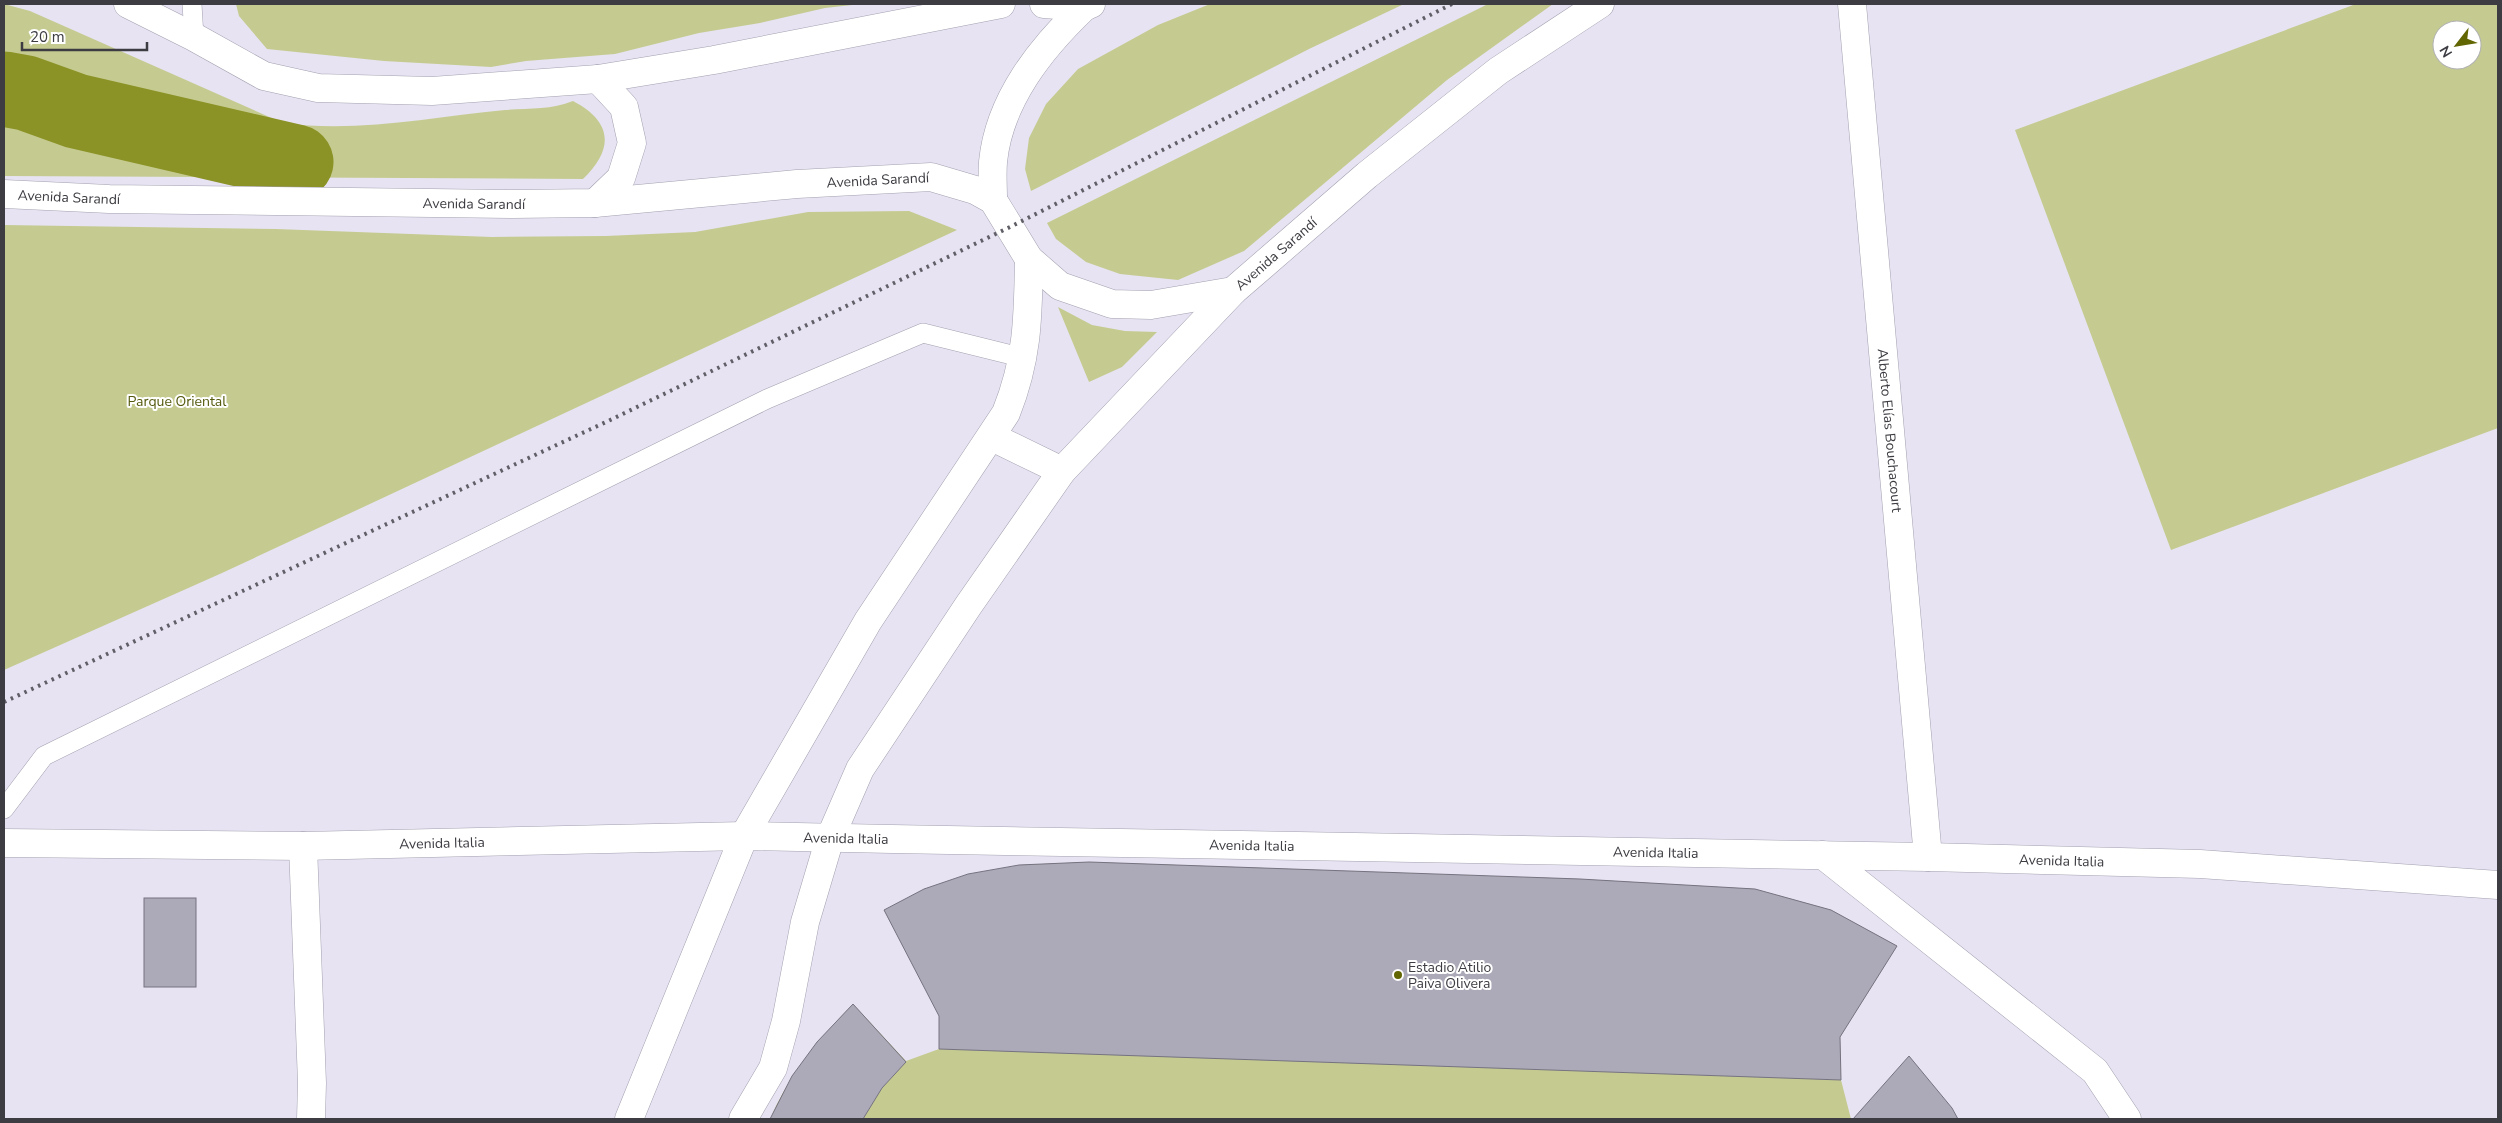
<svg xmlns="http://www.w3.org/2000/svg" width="2502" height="1123" viewBox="0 0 2502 1123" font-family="'Nunito Sans',sans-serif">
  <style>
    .green { fill: #c5cb90; fill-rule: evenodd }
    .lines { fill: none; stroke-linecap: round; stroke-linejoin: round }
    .river { stroke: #8b9226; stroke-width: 75 }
    .building { fill: #aca9b8; stroke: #767381 }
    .service-casing { stroke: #a3a0af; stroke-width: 20 }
    .minor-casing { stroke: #a3a0af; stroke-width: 29 }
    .tertiary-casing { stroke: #a3a0af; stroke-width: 29 }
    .service { stroke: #fff; stroke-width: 19 }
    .minor { stroke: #fff; stroke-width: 28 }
    .tertiary { stroke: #fff; stroke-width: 28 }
    .rail { stroke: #605e66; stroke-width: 4; stroke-dasharray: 2.5 5; stroke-linecap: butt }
    .poi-dot { fill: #616502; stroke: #fff; stroke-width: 2 }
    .labels { text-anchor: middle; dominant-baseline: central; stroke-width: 4; stroke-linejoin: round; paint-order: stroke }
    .street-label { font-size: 14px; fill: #3d3c42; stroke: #fff }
    .park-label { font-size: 14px; fill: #565a0e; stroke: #fff }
    .poi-label { font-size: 14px; fill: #3d3c42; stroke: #fff; text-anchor: start }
  </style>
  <rect width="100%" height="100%" fill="#e7e3f3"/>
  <g class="green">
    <path d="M4 4 30 11 283 123C358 133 431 117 505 110 529 108 551 110 573 101 613 122 614 149 583 179L4 176Z"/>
    <path d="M236 4H861L825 8 760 23 699 33 615 54 526 61 491 67 384 61 267 49 239 16Z"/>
    <path d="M1210 4H1404L1309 49 1031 191 1025 169 1029 138 1046 104 1078 69 1158 25Z"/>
    <path d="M1488 4H1553L1447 80 1244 251 1178 280 1120 274 1086 262 1056 239 1047 223Z"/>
    <path d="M2356 4H2498V428L2171 550 2015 130ZM2442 30H2472V60H2442Z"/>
    <path d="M909 211 957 230 222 573 4 670V225L276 229 492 237 606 236 695 232 808 212Z"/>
    <path d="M1058 307 1092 325 1125 331 1157 332 1122 367 1089 382Z"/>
    <path d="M1089 862 1580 879 1755 889 1831 910 1897 946 1840 1037 1841 1080 1851 1119H770C789 1074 819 1039 853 1004L906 1061 939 1049V1015L884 910 1019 865Z"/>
  </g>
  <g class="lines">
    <path class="river" d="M4 89 26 93 76 111 296 162"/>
  </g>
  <g class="building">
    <path d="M1089 862 1580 879 1755 889 1831 910 1897 946 1840 1037 1841 1080 939 1049V1016L884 910 924 889 968 874 1019 865Z"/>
    <rect x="144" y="898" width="52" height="89"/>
    <path d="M853 1004 906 1062 882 1088 863 1119H770L792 1076 817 1042Z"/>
    <path d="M1909 1056 1952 1108 1958 1119H1853Z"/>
  </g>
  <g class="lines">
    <g class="service-casing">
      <g id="service">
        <path d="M192 4 194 37"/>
        <path d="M4 809 44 756 767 399 923 333 1024 358"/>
      </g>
    </g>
    <g class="minor-casing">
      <g id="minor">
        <path id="s1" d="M1852 4 1928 857"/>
        <path d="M993 200C993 187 992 174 993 162 999 100 1041 48 1084 7"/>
        <path d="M992 437 1062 471"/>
        <path d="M303 846 312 1083 311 1119"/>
        <path d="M1823 855 2095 1071 2127 1119"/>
        <path d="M629 1119 744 836 868 621 1006 413C1028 358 1028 317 1029 259"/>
        <path d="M743 1119 773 1068 786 1021 805 922 830 838 860 769 968 606 1062 471 1233 291"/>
      </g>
    </g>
    <g class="tertiary-casing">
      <g id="tertiary">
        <path d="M128 4 194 37 264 76 318 88 432 91 598 79 714 60 1001 4"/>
        <path d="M1044 4 1084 7 1091 4"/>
        <path id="s2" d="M4 194 109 199 513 204 595 203 797 184 931 177 975 190 993 200 1029 259 1060 286 1112 304 1151 305 1233 291 1367 175 1498 71 1600 4"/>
        <path d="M595 203 621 178 632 143 624 107 598 79"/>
        <path id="s3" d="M4 843 303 846 744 836 892 839 1928 857 2200 864 2498 885"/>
      </g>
    </g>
    <use href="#service" class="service"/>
    <use href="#minor" class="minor"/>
    <use href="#tertiary" class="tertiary"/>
    <path class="rail" d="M4 702 606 422 1010 227 1452 4"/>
  </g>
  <circle class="poi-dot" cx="1398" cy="975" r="5"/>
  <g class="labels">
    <g class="street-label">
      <text stroke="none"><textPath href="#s2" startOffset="875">Avenida Sarandí</textPath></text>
      <text stroke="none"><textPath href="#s2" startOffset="65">Avenida Sarandí</textPath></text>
      <text stroke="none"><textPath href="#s2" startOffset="470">Avenida Sarandí</textPath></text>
      <text stroke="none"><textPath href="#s2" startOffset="1339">Avenida Sarandí</textPath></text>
      <text stroke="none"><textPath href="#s1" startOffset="428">Alberto Elías Bouchacourt</textPath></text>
      <text stroke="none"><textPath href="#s3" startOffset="842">Avenida Italia</textPath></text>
      <text stroke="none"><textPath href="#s3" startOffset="438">Avenida Italia</textPath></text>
      <text stroke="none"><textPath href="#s3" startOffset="1248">Avenida Italia</textPath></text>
      <text stroke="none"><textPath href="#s3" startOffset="1652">Avenida Italia</textPath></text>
      <text stroke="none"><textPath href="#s3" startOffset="2058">Avenida Italia</textPath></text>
    </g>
    <g class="park-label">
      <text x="177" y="401">Parque Oriental</text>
    </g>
    <g class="poi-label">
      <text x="1408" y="967">Estadio Atilio<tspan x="1408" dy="16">Paiva Olivera</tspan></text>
    </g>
  </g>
  <rect width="2502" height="1123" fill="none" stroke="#3d3c42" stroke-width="10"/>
  <g transform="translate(2457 45) rotate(239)"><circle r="24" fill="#ffffff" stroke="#b1b1b3"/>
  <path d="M0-4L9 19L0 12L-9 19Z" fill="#616502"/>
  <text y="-8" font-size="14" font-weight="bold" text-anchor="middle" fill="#3d3c42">N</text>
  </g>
  <path d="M22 42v8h125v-8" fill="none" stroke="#3d3c42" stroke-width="2.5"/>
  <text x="30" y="42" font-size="15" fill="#3d3c42" stroke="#ffffff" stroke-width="4" paint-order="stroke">20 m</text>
</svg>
